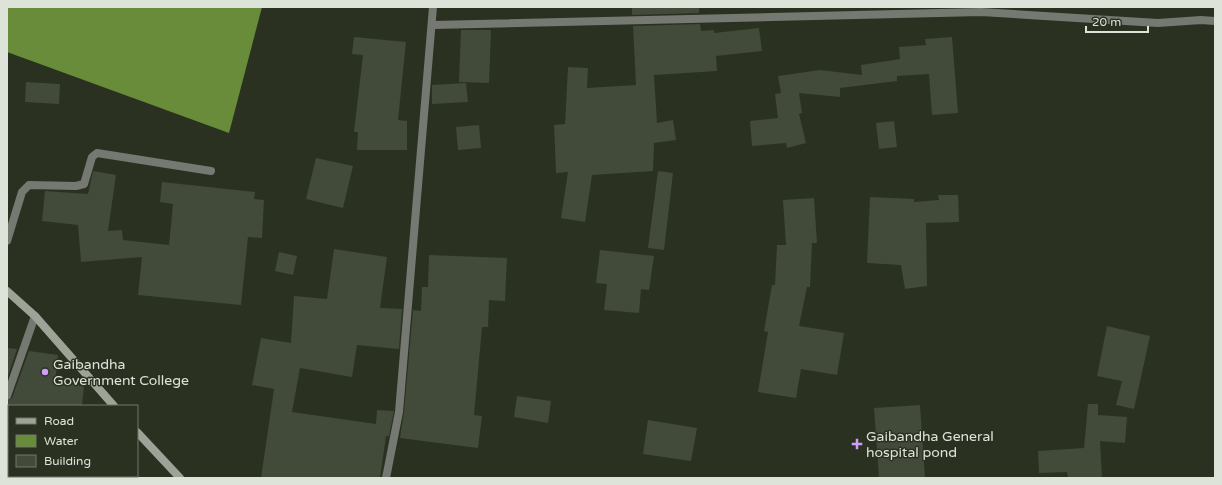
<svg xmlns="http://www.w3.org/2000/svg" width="1222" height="485" viewBox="0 0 1222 485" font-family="'Varela Round',sans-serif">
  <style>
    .water { fill: #688c39 }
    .building { fill: #424a3a }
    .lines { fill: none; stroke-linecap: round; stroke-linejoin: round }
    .minor { stroke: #757971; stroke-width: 8 }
    .secondary { stroke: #9da497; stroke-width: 8 }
    .poi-dot { fill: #d29cfd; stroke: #2a3121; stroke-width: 1.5 }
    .labels { text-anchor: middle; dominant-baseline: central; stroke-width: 3; stroke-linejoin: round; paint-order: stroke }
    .poi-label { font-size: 14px; fill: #dee3d9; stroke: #2a3121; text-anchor: start }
  </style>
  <rect width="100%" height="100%" fill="#2a3121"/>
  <path class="water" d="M7 7H262L229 133 7 52Z"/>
  <g class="building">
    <path d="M632 7H699V13L632 15Z"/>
    <path d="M700 24 701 31 714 30V33L759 28 762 51 716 56 717 71 654 75 657 123 673 120 676 140 654 143 653 171 592 175 585 222 561 218 568 172 556 173 554 125 565 124 568 67 588 68 587 88 636 85 633 26Z"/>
    <path d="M461 30H491L489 83 459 82Z"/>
    <path d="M354 37 406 42 398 120 407 121V150H357L358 132H354L363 55 352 54Z"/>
    <path d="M952 37 958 113 932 115 929 74 897 76V81L840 88V97L799 93 802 113 799 114 806 143 787 148 786 143 752 146 750 121 778 118 775 94 781 93 778 76 820 70 862 75 861 65 900 59 899 47 926 45 925 39Z"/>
    <path d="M26 82 60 84 59 104 25 102Z"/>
    <path d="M466 83 468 102 432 104V85Z"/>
    <path d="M894 121 897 147 879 149 876 123Z"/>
    <path d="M479 125 481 148 458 150 456 127Z"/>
    <path d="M316 158 353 166 343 208 306 199Z"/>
    <path d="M93 171 116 175 108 231 122 230 123 240 169 245 173 204 160 202 162 182 255 192 254 199 264 200 262 238 248 237 241 305 138 295 142 257 81 262 78 225 42 221 45 191 88 194Z"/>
    <path d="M658 171 673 173 664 250 648 248Z"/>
    <path d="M938 195H958L959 222 926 223 927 286 905 289 901 265 867 263 870 197 914 199V202L939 200Z"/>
    <path d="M814 198 817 243H812L810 287H807L799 326 844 333 837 375 801 369 796 398 758 392 768 332 764 331 772 285H775L777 245H786L783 200Z"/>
    <path d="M334 249 387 257 380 308 402 309 399 349 357 345 352 377 300 368 292 412 376 424 377 410 394 411 389 436H386L380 478H261L274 389 252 385 261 338 291 343 294 296 327 299Z"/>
    <path d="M600 250 654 256 649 290 641 289 639 313 604 310 607 284 596 283Z"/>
    <path d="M279 252 297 256 293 275 275 271Z"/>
    <path d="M429 255 507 258 505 301 489 300 488 327H482L474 415 482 416 478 448 400 438 404 412 413 310 421 311 422 287H428Z"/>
    <path d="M1107 326 1150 336 1134 409 1116 405 1122 381 1097 376Z"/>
    <path d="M7 348 17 349 7 379Z"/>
    <path d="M29 351 58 355 55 382 84 386 82 406H7V401L12 398Z"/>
    <path d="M517 396 551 401 548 423 514 417Z"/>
    <path d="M1088 404H1098V415L1127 417 1125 443 1100 441 1102 478H1068L1067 472 1039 473 1038 451 1084 448Z"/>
    <path d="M920 405 925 478H879L874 408Z"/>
    <path d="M648 420 697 428 691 461 643 454Z"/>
  </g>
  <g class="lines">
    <g class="minor">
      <path d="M433 25 981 12 1158 23 1201 20 1215 21"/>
      <path d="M7 241 22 192 29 185 76 186 84 184 92 157 97 153 211 171"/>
      <path d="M7 396 35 316"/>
      <path d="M386 478 399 412 433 7"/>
    </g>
    <g class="secondary">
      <path d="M7 291 35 316 114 406"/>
      <path d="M137 432 180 478"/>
    </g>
  </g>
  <g class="poi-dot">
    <circle cx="45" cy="372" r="4"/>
    <path d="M855 438h4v4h4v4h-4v4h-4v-4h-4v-4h4z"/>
  </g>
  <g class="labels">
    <g class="poi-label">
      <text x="53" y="364">Gaibandha<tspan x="53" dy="16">Government College</tspan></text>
      <text x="866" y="436">Gaibandha General<tspan x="866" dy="16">hospital pond</tspan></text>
    </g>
  </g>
  <rect width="1222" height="485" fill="none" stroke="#dee3d9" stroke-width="16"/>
  <rect x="8" y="405" width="130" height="72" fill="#2a3121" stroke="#72786b"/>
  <rect x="16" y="418" width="20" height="6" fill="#9da497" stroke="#72786b"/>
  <text x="44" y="425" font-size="12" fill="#dee3d9">Road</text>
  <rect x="16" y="435" width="20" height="12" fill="#688c39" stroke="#72786b"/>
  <text x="44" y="445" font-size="12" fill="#dee3d9">Water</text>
  <rect x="16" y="455" width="20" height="12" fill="#424a3a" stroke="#72786b"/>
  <text x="44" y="465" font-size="12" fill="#dee3d9">Building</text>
  <path d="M1086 26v6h62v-6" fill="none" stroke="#dee3d9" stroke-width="2"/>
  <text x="1092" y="26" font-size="12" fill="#dee3d9" stroke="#2a3121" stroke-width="3" paint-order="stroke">20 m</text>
</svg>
